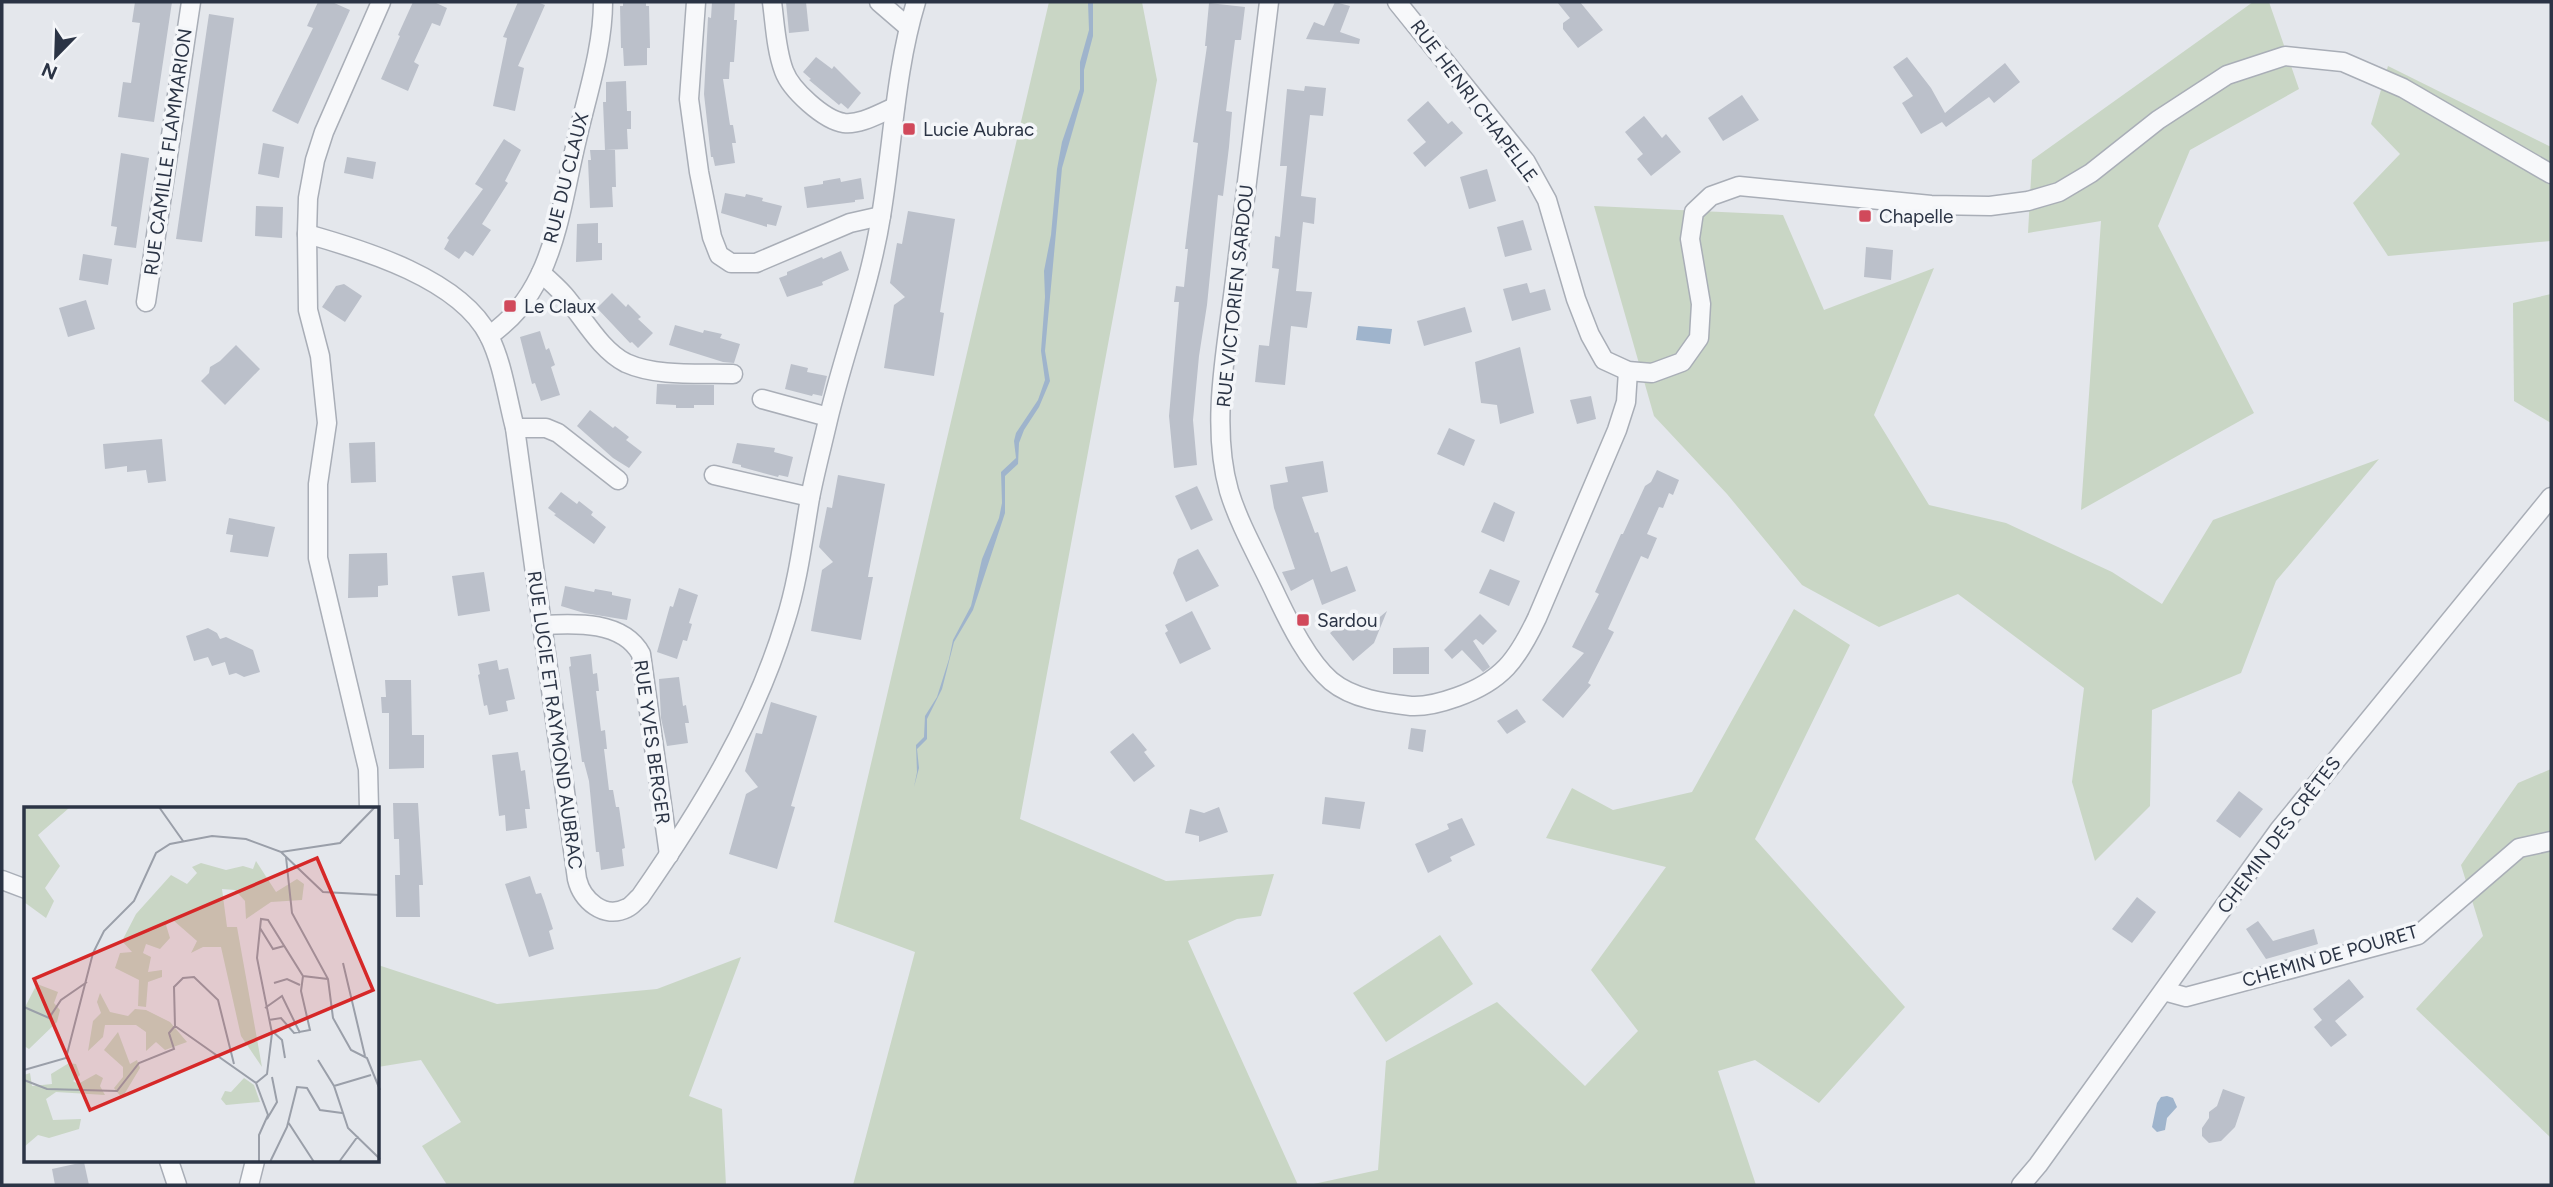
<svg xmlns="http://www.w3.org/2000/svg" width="2553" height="1187" viewBox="0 0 2553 1187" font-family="Figtree,sans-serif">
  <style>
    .green { fill: #c9d6c5 }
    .water { fill: #9fb4cc }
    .building { fill: #bbc0ca }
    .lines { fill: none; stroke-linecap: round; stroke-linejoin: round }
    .street-casing { stroke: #a9aeb7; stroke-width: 21 }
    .street { stroke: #f7f8fa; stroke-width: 18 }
    .poi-dot { fill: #d1495b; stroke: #f4f6f9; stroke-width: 2.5 }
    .labels { text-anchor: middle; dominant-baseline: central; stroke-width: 7; stroke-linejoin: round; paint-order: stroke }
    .street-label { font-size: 19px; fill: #2b3445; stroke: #f4f6f9 }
    .poi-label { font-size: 19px; fill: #2b3445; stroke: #f4f6f9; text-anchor: start }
    .inset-road { fill: none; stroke: #9a9fa9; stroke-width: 2 }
    .view { fill: #d62828; fill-opacity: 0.15; stroke: #d62828; stroke-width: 3.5 }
    .inset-edge { fill: none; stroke: #2b3445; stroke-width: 3.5 }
  </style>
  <rect width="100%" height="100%" fill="#e4e7ec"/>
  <g class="green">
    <path d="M1049 2H1142L1157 80 1020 819 1166 881 1274 874 1261 916 1237 919 1188 941 1298 1185H853L915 952 834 922Z"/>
    <path d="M2253 2H2269L2299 89 2190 150 2158 226 2254 413 2081 510 2101 221 2028 233 2032 160Z"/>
    <path d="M2388 66 2551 147V241L2388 256 2353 203 2400 154 2371 124Z"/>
    <path d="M1594 206 1783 215 1824 310 1934 268 1874 415 1929 505 2006 523 2112 572 2162 604 2213 520 2379 459 2276 581 2241 673 2152 710 2150 806 2095 861 2072 782 2084 688 1958 594 1879 627 1802 585 1727 494 1654 416Z"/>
    <path d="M2551 294V423L2514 401 2513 303Z"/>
    <path d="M1794 609 1850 645 1755 839 1905 1007 1819 1103 1755 1060 1718 1071 1756 1185H1309L1378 1170 1386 1061 1497 1002 1585 1086 1638 1031 1591 970 1666 867 1546 838 1572 788 1613 810 1692 792Z"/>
    <path d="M2551 769V1136L2550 1137 2416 1009 2483 936 2461 865 2518 783Z"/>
    <path d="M1440 935 1473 984 1386 1042 1353 993Z"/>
    <path d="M741 957 689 1096 722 1109 726 1185H447L422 1146 461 1122 421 1060 378 1067V965L497 1004 657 989Z"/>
  </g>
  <g class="water">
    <path d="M1088 2H1093V36L1084 70V91L1062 168 1045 351 1050 381 1039 407 1024 430 1019 443 1018 464 1005 476V513L973 610 954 642 942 689 927 719V739L917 749 919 768 914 787 917 772 916 745 924 737 925 716 937 697 949 659 953 640 971 606 982 559 999 518 1002 503 1001 472 1016 458 1014 441 1016 433 1038 400 1045 380 1041 351 1045 297 1044 271 1051 235 1057 169 1062 142 1080 89V62L1089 30Z"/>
    <path d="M1358 326 1392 329 1390 344 1356 340Z"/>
    <path d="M2167 1096 2173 1098 2177 1107 2167 1118 2165 1130 2157 1132 2152 1127 2157 1103 2161 1097Z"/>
  </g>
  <g class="building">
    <path d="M135 2H172L154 122 118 117 123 82 131 83 140 23 132 22Z"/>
    <path d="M318 2H332L350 10 298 124 272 111 313 28 307 26Z"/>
    <path d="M413 2H434L447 8 440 26 432 23 414 62 419 65 408 91 381 79 400 36 398 35Z"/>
    <path d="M518 2H537L545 5 518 66 524 68 515 111 493 106 507 38 503 37Z"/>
    <path d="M623 2H646V6H649L650 48H647V65L624 66 623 48H621L620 6H623Z"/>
    <path d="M712 2H735L734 20H737L734 62H730L729 79H723L730 125H733L736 143H732L735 163 715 166 713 157H711L704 94 708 17 711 18Z"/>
    <path d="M786 2H806L809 31 789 33Z"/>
    <path d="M1335 2 1350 6 1340 32 1360 39 1359 44 1306 39 1314 22 1324 26Z"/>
    <path d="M1557 2H1580L1603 30 1578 48 1563 29V23L1570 18Z"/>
    <path d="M1209 3 1245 7 1241 40H1235L1226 111 1232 112 1229 147 1223 196 1218 195 1207 305 1199 356 1193 420 1197 465 1174 468 1169 416 1179 302H1174L1176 286 1184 287 1188 249H1185L1198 143 1193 142 1207 46H1205Z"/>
    <path d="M209 14 234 18 202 242 176 239Z"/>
    <path d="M816 57 832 69 834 66 861 93 848 109 841 103 839 105 809 80 811 79 803 72Z"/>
    <path d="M1907 57 1931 88 1945 113 2005 63 2020 82 1994 103 1989 97 1946 127 1942 122 1921 134 1902 103 1913 96 1893 67Z"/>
    <path d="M626 81 627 111H631V129H627L628 149 605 150 603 102H606V82Z"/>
    <path d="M1305 86 1326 88 1323 116 1310 115 1301 196 1316 198 1314 224 1303 222 1296 291 1312 292 1307 328 1291 326 1285 385 1255 382 1259 345 1269 346 1279 269 1272 268 1275 236 1280 237 1287 166H1280L1287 89 1304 91Z"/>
    <path d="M1742 95 1759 120 1723 141 1708 118Z"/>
    <path d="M1428 101 1448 124 1452 121 1463 133 1425 167 1413 153 1426 142 1407 120Z"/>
    <path d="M1644 116 1662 138 1666 134 1681 152 1651 176 1637 159 1643 154 1625 132Z"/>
    <path d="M504 139 521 150 505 181 508 183 482 224 491 230 473 256 465 251 459 259 444 249 449 240 447 238 483 189 475 184Z"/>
    <path d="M263 143 284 147 279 178 258 174Z"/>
    <path d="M590 150H615L616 187H612L613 207 590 208 588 160H591Z"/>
    <path d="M121 153 149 158 136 248 114 245 117 227 111 226Z"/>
    <path d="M347 157 376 162 373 179 344 173Z"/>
    <path d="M1487 169 1496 201 1469 209 1460 177Z"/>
    <path d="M840 178 841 182 861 178 864 199 855 200V202L807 208 804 187 823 184V181Z"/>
    <path d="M725 193 745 197 746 194 763 198 762 201 782 206 776 226 767 224V227L721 213Z"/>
    <path d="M256 206 283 207 282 238 255 236Z"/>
    <path d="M908 211 955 219 940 312 944 313 934 376 884 368 894 305 905 297 890 283 897 243 902 244Z"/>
    <path d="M1523 220 1532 250 1505 257 1497 227Z"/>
    <path d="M598 223V243H602V260L576 262 577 224Z"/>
    <path d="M1866 247 1893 250 1891 280 1864 277Z"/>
    <path d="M841 251 849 270 822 282 823 285 787 297 779 278 787 275V272L822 257 823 259Z"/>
    <path d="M83 254 112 259 108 285 79 280Z"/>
    <path d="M1527 283 1530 293 1545 289 1551 310 1512 321 1503 289Z"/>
    <path d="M344 284 362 296 345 322 322 307 336 286Z"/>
    <path d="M612 293 626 307 628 304 641 317 638 319 653 333 638 348 632 342 630 343 597 308Z"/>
    <path d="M86 300 95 329 68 337 59 308Z"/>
    <path d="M1465 307 1472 332 1424 346 1417 321Z"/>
    <path d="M675 325 703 333 704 330 722 334 720 338 740 344 734 363 723 362 669 345Z"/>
    <path d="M540 331 546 350 549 348 555 365 551 367 560 395 541 401 535 383 532 384 520 337Z"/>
    <path d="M236 345 260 369 225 405 201 381 209 373 210 367 220 361Z"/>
    <path d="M1520 347 1534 413 1500 424 1497 405 1481 403 1475 362Z"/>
    <path d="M791 364 808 368 807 372 827 376 822 396 813 394 812 396 785 389Z"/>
    <path d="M657 384 714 385V405H694V408H676V405L656 404Z"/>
    <path d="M1591 396 1596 419 1577 424 1570 400Z"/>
    <path d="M590 410 613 428 615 426 629 437 626 440 642 452 629 468 613 458 577 426Z"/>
    <path d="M1449 428 1475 440 1464 466 1437 454Z"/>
    <path d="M162 439 166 481 148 483 146 470 127 472V466L105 469 103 444Z"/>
    <path d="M375 442 376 482 351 483 349 443Z"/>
    <path d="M737 443 775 448 774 452 793 457 788 477 779 475 778 477 741 467V465L732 463Z"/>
    <path d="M1323 461 1328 492 1302 497 1315 533 1318 532 1331 572 1347 566 1356 591 1322 605 1313 579 1291 591 1282 572 1295 569 1274 508 1270 485 1288 482 1285 467Z"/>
    <path d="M1657 470 1679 480 1673 495 1669 493 1663 508 1659 507 1647 534 1657 538 1648 559 1641 556 1608 629 1614 632 1588 683 1591 685 1563 718 1542 700 1584 653 1572 647 1599 594 1595 592 1621 534H1623L1645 486 1651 482Z"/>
    <path d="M838 475 885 484 868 577H873L861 640 811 631 822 570 833 562 819 547 827 507 832 508Z"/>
    <path d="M1197 486 1213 520 1191 530 1175 496Z"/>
    <path d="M561 492 577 504 579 501 593 512 591 515 606 527 594 544 554 515 556 514 548 508Z"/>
    <path d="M1494 502 1515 512 1504 542 1481 532Z"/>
    <path d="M229 518 275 527 268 557 230 552 233 535 226 534Z"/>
    <path d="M1198 549 1219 586 1186 602 1173 573 1178 559Z"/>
    <path d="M387 553 388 585 378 586V597L348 598 349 554Z"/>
    <path d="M1490 569 1520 581 1509 606 1479 593Z"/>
    <path d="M484 572 490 611 458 616 452 576Z"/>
    <path d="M565 586 594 592 595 589 612 592V595L631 599 627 620 584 613 561 606Z"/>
    <path d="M679 588 698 595 689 623 692 624 687 641 683 640 677 659 657 652 670 606 673 607Z"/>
    <path d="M1192 611 1211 649 1180 664 1165 633 1168 631 1165 625Z"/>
    <path d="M1387 611 1374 643 1353 661 1330 633 1351 616 1363 631Z"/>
    <path d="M1480 614 1497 631 1483 645 1476 639 1473 641 1490 667 1483 672 1462 650 1452 659 1444 650Z"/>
    <path d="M208 628 217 633 220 639 226 637 253 650 260 672 244 677 236 673 229 675 225 662 212 666 208 657 194 661 186 636Z"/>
    <path d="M1429 647V674H1393V648Z"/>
    <path d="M591 654 593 674 597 673 599 691H596L601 731 605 730 607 749H604L609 790H613L616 807H619L625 848 622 849 624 866 601 870 599 852H596L589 781 584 762H582L569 667 571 666 570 657Z"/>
    <path d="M497 660 499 670 508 668 515 699 506 701 508 711 489 715 487 705 484 706 478 675 480 674 478 664Z"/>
    <path d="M679 677 683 706 686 705 689 723H685L688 743 667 746 661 718 659 679Z"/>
    <path d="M385 680H411L412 735H424V768L389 769V713H382L381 697H386Z"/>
    <path d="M771 702 817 716 791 806 795 807 777 869 729 854 746 794 758 787 745 771 756 733 762 734Z"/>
    <path d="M1517 709 1526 722 1507 734 1497 721Z"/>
    <path d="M1411 728 1426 730 1423 752 1408 749Z"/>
    <path d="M1133 733 1147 750 1144 752 1155 766 1134 782 1110 752Z"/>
    <path d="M518 752 521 771 525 770 530 809H525L527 828 506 831 505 815 499 816 492 755Z"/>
    <path d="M2239 791 2263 809 2240 838 2216 821Z"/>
    <path d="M1325 797 1365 802 1360 829 1322 824Z"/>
    <path d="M393 803H418L423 885H419L420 917H396L395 875H400L399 839H394Z"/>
    <path d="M1219 807 1228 832 1199 842V836L1185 833 1190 809 1204 813Z"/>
    <path d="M1462 818 1475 845 1450 857 1452 861 1428 873 1415 844 1449 829 1447 824Z"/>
    <path d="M530 876 536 894 541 893 544 901 553 929 549 931 554 949 529 957 505 884Z"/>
    <path d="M2137 897 2156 912 2132 943 2112 929Z"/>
    <path d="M2258 921 2273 941 2314 929 2318 944 2266 959 2246 929Z"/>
    <path d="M2349 979 2364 997 2335 1021 2347 1035 2331 1047 2314 1027 2322 1020 2313 1009Z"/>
    <path d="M2223 1089 2245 1097 2235 1127 2221 1141 2209 1143 2202 1136V1128L2209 1118V1112L2217 1106Z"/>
    <path d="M84 1162 89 1185H55L52 1169Z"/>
  </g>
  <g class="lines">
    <g class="street-casing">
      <g id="street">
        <path d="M696 2 689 99 699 172 712 237 719 255 731 263H756L850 223 881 216"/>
        <path d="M772 2C775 24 776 50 784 71 791 90 824 120 844 123 861 125 880 113 895 107"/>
        <path d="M879 2 908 27"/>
        <path d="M1269 2C1257 94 1246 187 1235 280 1227 347 1210 424 1229 491 1240 527 1261 562 1277 597 1290 624 1308 661 1331 681 1353 699 1384 703 1411 706 1427 707 1443 702 1457 697 1502 681 1517 660 1537 618L1617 430 1626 402 1628 371"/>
        <path d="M1397 2 1526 162 1547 200 1576 299 1590 335 1604 360 1628 371 1652 373 1682 362 1699 338 1701 304 1690 239 1694 212 1711 196 1739 186 1931 205 1990 206 2028 201 2059 192 2091 173 2158 120 2227 75 2285 56 2343 62 2403 88 2551 174"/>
        <path d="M307 234C364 250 460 279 489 336 503 364 507 398 515 428L577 879C582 900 604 920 627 908 632 906 636 900 640 897 699 812 755 722 785 622 798 582 803 539 810 498 815 472 822 446 828 420 844 352 870 286 881 216 893 144 895 71 916 2"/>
        <path d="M541 273C549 280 557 287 564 295 583 317 600 350 626 363 657 377 699 373 733 374"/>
        <path d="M146 302 191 2"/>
        <path d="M489 336C513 318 527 302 540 275 560 233 566 184 577 139 587 95 603 48 603 2"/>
        <path d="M762 399 828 417"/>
        <path d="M515 428H546L558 433 618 480"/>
        <path d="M714 475 810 497"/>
        <path d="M543 625C576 623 623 621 641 654L669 855"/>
        <path d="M369 809 368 769 318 558V484L327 423 320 356 308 310 307 234 308 198 315 160 324 132 381 2"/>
        <path d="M2 880 26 889"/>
        <path d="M2164 991 2186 997 2418 935 2519 848 2551 841"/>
        <path d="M169 1161 177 1185"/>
        <path d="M249 1185 255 1161"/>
        <path d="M2021 1185 2038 1165 2279 830 2551 497"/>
      </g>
    </g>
    <use href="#street" class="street"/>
  </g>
  <g class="poi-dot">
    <rect x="902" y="122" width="14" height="14" rx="3.5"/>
    <rect x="1858" y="209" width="14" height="14" rx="3.5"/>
    <rect x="503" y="299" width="14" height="14" rx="3.5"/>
    <rect x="1296" y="613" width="14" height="14" rx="3.5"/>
  </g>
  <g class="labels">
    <g class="street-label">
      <text transform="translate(1474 101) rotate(53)">RUE HENRI CHAPELLE</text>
      <text transform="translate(168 152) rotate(-82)">RUE CAMILLE FLAMMARION</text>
      <text transform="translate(566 178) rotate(-76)">RUE DU CLAUX</text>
      <text transform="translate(1235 296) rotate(-84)">RUE VICTORIEN SARDOU</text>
      <text transform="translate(555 720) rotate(82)">RUE LUCIE ET RAYMOND AUBRAC</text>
      <text transform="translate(652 742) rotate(82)">RUE YVES BERGER</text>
      <text transform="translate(2279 835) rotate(-53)">CHEMIN DES CRÊTES</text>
      <text transform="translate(2330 956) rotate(-16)">CHEMIN DE POURET</text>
    </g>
    <g class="poi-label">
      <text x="923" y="129">Lucie Aubrac</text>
      <text x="1879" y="216">Chapelle</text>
      <text x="524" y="306">Le Claux</text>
      <text x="1317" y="620">Sardou</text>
    </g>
  </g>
  <g transform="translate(24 807)">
    <rect width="355" height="355" fill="#e4e7ec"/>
    <path d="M0 0 45 1 14 28 36 59 21 81 30 94 22 111 0 95ZM232 54 252 85 273 72 280 77 278 93 247 95 222 112 221 94 211 83 198 82 203 120H213L238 260 217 229 197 140H179L167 146 173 134 149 113 142 118 146 131 136 142 122 137 119 146 127 150 124 165 138 163V170L124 175 122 200 114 199 115 173 91 161 96 146 108 145 98 134 112 107 147 68 163 77 173 66 168 60 177 56 202 63 219 59 229 62ZM13 177 34 185 30 196 36 203 33 215 5 242 0 239V202ZM76 186 86 205 104 209 111 202 122 203 146 215 163 235 141 243 132 235 122 244V225L112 218H81L79 230 64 244 69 214 77 206 73 195ZM94 225 106 257 113 253 116 261 98 291 90 281 99 270V260L80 243ZM45 256 52 257 56 268 49 274 54 277 72 267 79 271 76 279 81 288 32 285 22 292 29 313 57 312 55 322 25 331 14 328 0 340V268L6 266 8 279 28 277 27 267ZM220 271 230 278 236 295 202 298 197 292 201 284 207 285Z" fill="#c9d6c5"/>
    <path class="inset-road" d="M135 0 159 34M294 0H319M257 45 299 85 356 88M262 50 268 106 304 172 309 211 327 243 343 251 356 283M236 121 249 142 260 139M319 156 341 249M250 176 263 172 276 178M0 200 25 211 37 193 63 175M241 201 258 189 276 226M245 213 257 211 270 226 286 223 277 184 279 169M151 219 232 276 244 308 235 328V355M151 219 150 180 159 171 170 170 194 193 210 257M247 223 258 233 261 251M294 253 310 279 324 321 356 352M0 263 42 251 69 146 80 124 110 94 132 46 146 37 188 29 222 32 257 45 316 36 351 0M0 273 23 282 93 284 115 256 150 242 145 226 151 219M232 276 243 267 248 226 233 151 237 112 244 113 279 169 304 172M310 279 347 268M243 312 253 295 248 270M264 315 290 355M246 355 263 320 273 280 283 281 296 303 318 306M315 355 334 329"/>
    <path class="view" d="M293 51 349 183 66 303 10 172Z"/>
    <rect width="355" height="355" class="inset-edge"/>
  </g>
  <rect width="2553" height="1187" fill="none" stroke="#2b3445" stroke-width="7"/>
  <g transform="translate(56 56) rotate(203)" stroke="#f4f6f9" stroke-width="5" paint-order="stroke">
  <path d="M0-5L12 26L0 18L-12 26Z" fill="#2b3445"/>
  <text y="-10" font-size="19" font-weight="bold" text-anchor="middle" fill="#2b3445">N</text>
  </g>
</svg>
